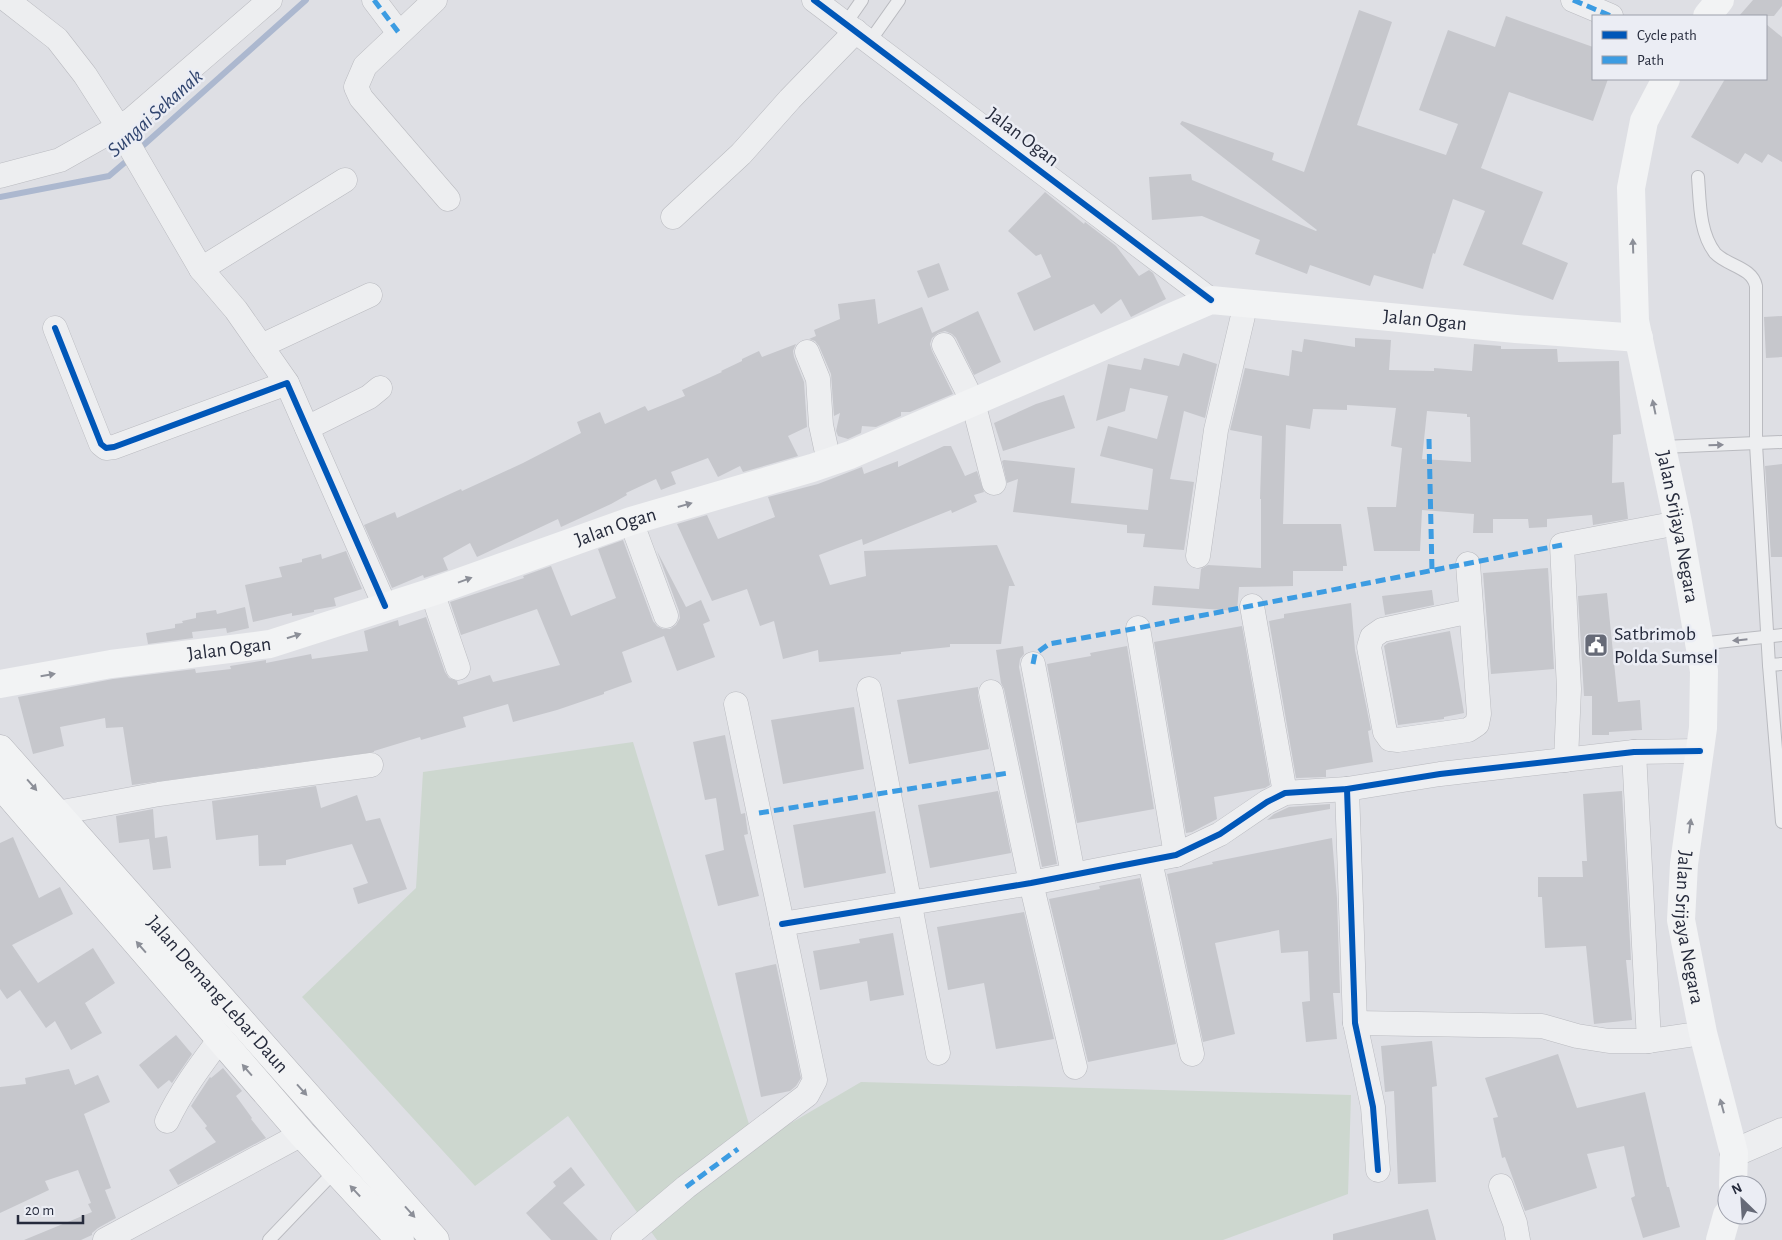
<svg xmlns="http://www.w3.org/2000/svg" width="1782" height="1240" viewBox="0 0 1782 1240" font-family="'Alegreya Sans',sans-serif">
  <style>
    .green { fill: #cdd7cf }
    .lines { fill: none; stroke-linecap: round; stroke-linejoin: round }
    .stream { stroke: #acb8cf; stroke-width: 6 }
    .building { fill: #c6c7cc; fill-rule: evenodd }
    .service-casing { stroke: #babbc0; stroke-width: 14 }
    .minor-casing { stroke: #babbc0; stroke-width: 25 }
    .tertiary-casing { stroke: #babbc0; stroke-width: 29 }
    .trunk-casing { stroke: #b1b2b8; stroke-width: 29 }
    .service { stroke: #edeef0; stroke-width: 12 }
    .minor { stroke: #edeef0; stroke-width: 24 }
    .tertiary { stroke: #edeef0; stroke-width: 28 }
    .secondary { stroke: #f2f3f4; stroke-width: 28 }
    .trunk { stroke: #f2f3f4; stroke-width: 28 }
    .quiet { stroke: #3c9ce2; stroke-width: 5; stroke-dasharray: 10 5; stroke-linecap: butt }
    .cycleway-casing { stroke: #ebedf4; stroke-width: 9 }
    .cycleway { stroke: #0057b8; stroke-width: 6 }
    .oneway { fill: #8c8f98 }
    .oneway2 { fill: #8a8c96 }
    .labels { text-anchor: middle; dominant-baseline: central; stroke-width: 5; stroke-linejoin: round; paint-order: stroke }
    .street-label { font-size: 20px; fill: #262b3c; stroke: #ebedf4 }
    .poi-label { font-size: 20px; fill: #262b3c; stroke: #ebedf4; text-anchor: start }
    .water-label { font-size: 21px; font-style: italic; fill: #31456f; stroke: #ebedf4 }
  </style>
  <rect width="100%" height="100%" fill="#dedfe4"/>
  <path class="green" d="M633 742 755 1144 861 1082 1351 1095 1348 1194 1223 1240H657L568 1116 475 1186 302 997 416 888 423 772Z"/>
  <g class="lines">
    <g class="stream">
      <path d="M137 151 306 0"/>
      <path d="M0 197 109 176 130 158"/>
    </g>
  </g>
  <g class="building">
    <path d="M1753 0H1782V6L1774 16H1739Z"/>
    <path d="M1359 10 1392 22 1357 125 1446 155 1458 124 1419 110 1448 30 1495 47 1506 16 1593 47V79H1608L1593 121 1509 92 1481 168 1543 192 1522 244 1568 263 1553 300 1463 265 1485 211 1453 199 1435 254 1433 253 1423 289 1374 275 1370 286 1310 265 1307 274 1255 254 1260 240 1202 216 1152 220 1149 177 1191 174 1192 180 1316 231 1317 230 1180 124 1182 121 1274 153 1272 160 1304 172Z"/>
    <path d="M1766 24 1782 37V162L1768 154 1762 163 1745 153 1738 164 1691 137 1725 79H1766Z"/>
    <path d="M1045 192 1084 224 1085 222 1116 246 1139 276 1149 270 1153 273 1166 299 1131 317 1121 299 1101 314 1094 304 1034 331 1017 293 1051 277 1041 254 1036 256 1008 231Z"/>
    <path d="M939 263 949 290 928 298 917 271Z"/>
    <path d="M875 299 878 324 922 307 932 333 978 311 1001 362 974 375 956 338 952 334 945 331 938 333 932 338 930 344 932 351 953 394 910 412H901V416L876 427 862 426 861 433 848 439 838 436 836 431 840 413 834 416 831 374 819 346 815 341 809 339 816 336 814 330 840 319 838 304Z"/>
    <path d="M1782 316V357L1766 358 1764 317Z"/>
    <path d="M1355 338 1391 340 1389 370 1434 371V368L1472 371 1474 344 1501 346V349H1557L1558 362 1619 361 1621 434 1613 435 1612 483 1624 482 1628 519 1593 525 1592 515 1547 519V527L1529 528 1528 519H1493V533H1473L1474 514 1422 510 1420 551H1374L1367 507H1396L1402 448 1391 446 1396 408 1347 405V410L1313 409 1310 429 1286 425 1283 524H1341L1347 566H1343V571H1293V586L1239 587 1237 611 1152 605 1154 586 1199 589 1201 569 1208 565 1261 568V499H1260L1262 436 1230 430 1245 368 1289 376 1292 350 1302 352 1304 339 1355 347ZM1427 411 1467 414V417H1470L1471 462 1422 459Z"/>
    <path d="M796 344 793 351 794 357 804 382 807 427 788 436 798 456 743 472 740 466 718 477 708 458 671 472 676 484 661 490 656 479 626 493 627 495 611 504 561 527 558 519 477 557 470 543 443 558 448 570 424 578 423 575 392 588 364 525 395 512 397 518 461 489 462 491 523 463 581 433 577 422 600 412 605 424 645 406 648 411 685 396 682 390 722 372 721 371 742 361V359L759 351 762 357Z"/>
    <path d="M1183 353 1217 364 1205 418 1184 411 1170 479 1194 482 1184 550 1143 547 1145 534 1127 533V525L1013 512 1018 479 1007 483 1002 461 1004 460 1075 468 1071 503 1148 510 1153 469 1100 456 1108 426 1157 439 1168 396 1130 388 1125 411 1096 421 1108 364 1141 370 1144 358 1179 366Z"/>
    <path d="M1064 395 1075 428 1003 451 994 423 1036 404Z"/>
    <path d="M944 446H951L965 476 977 471 984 492 974 495 977 502 952 513 951 510 863 545 862 539 819 555 830 585 866 576 864 551 997 545 1015 586H1009L1001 644H950V647L901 652V654L819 662 818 650 783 659 774 621 760 626 747 589 712 601 677 524 707 515 718 539 775 517 768 497 818 484 862 467 864 474 898 461V467Z"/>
    <path d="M1782 464V557H1771L1765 466Z"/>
    <path d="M623 540 653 621 657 626 663 629H670L676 625 680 618 679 611 657 551 686 607 701 600 710 621 703 624 715 657 677 671 664 636 622 652 632 682 604 692V694L557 710 513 722 508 704 463 717 466 727 421 740 420 737 374 751V752L132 785 123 727 106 728 105 718 60 727 64 746 33 754 18 697 113 679 195 669 196 673 231 669 230 666 266 660V663L311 654 312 659 368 651 364 631 398 620 399 626 426 617 445 672 449 678 457 681 458 685 490 675 493 682 560 665 537 609 461 635 450 602 524 578 523 576 551 566 571 616 616 598 598 549Z"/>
    <path d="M346 551 362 589 334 598 336 606 314 610V612L292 616V613L253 622 245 585 282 577 279 567 302 562V559L321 554 322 559Z"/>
    <path d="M1548 568 1554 669 1491 674 1483 573Z"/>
    <path d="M1432 590 1434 605 1385 615 1382 596Z"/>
    <path d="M1607 593 1618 702 1640 700 1642 730 1609 732V735H1592V696H1584L1578 596Z"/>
    <path d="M1351 603 1355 650 1371 730 1368 731 1373 762 1326 770V777L1296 778 1269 621 1284 618V614Z"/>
    <path d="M245 607 249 628 227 633 226 628 192 632 193 638 148 644 146 633 175 628V624L183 623 182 621 196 618V613L216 610 217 614Z"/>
    <path d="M1242 626 1270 785 1265 788 1214 797 1217 819 1192 832 1186 833 1154 642Z"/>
    <path d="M1450 631 1464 713 1444 717V719L1398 725 1384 646 1388 643Z"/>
    <path d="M1023 646 1024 654 1020 659 1019 667 1057 864 1042 867 1004 689 1001 683 996 650Z"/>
    <path d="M1127 646 1154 809 1077 823 1047 664 1091 656 1090 653Z"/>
    <path d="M978 687V695L989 749 909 764 897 700Z"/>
    <path d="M854 707 864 769 783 784 771 720Z"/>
    <path d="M725 735 741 814 745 813 748 834 744 835 759 896 718 906 705 855 724 850 716 798 705 800 693 742Z"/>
    <path d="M316 786 321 808 357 795 366 821 380 818 407 889 358 904 353 888 368 883 352 844 286 860V865L259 866 258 835 216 840 212 801Z"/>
    <path d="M998 791 1011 853 930 868 918 805Z"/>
    <path d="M1622 791 1631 960H1626L1632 1020 1594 1024 1586 946 1545 948 1542 897H1538V877H1583L1582 861H1587L1583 794Z"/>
    <path d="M1330 804V809L1267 820 1274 814 1289 807Z"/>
    <path d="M153 809 155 838 167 836 171 868 153 870 149 839 119 843 116 816Z"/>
    <path d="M875 811 886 873 804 888 793 825Z"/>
    <path d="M13 837 39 898 60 887 73 914 12 945 38 983 93 948 115 983 85 1003 102 1033 71 1050 55 1021 46 1028 20 990 7 999 0 989V843Z"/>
    <path d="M1332 838 1337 898 1340 993H1333L1337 1039 1306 1042 1302 1002 1310 1001 1308 951 1281 953 1279 930 1215 943 1235 1034 1203 1042 1167 874 1213 864 1212 862Z"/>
    <path d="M1140 878 1176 1044 1088 1062 1049 899 1100 889 1099 886Z"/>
    <path d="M1024 912 1054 1039 996 1049 984 983 948 990 937 927Z"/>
    <path d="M893 933 904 995 870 1001 867 981 820 990 813 951 860 943 859 939Z"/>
    <path d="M776 964 801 1078 796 1086 790 1091 761 1097 735 973Z"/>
    <path d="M176 1035 192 1054 172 1083 169 1080 158 1089 139 1065Z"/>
    <path d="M1432 1041 1437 1086 1432 1087 1436 1182 1398 1184 1394 1091 1385 1092 1381 1046Z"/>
    <path d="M1558 1054 1577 1108 1645 1092 1667 1187H1669L1680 1227 1643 1238 1631 1198 1635 1196 1624 1146 1587 1154 1597 1188 1525 1211 1505 1157 1502 1158 1493 1118 1498 1117 1485 1078Z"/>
    <path d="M223 1068 242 1091 236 1096 252 1118 251 1119 266 1138 178 1185 169 1170 216 1142 205 1128 207 1126 191 1106 210 1077 211 1078Z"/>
    <path d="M69 1069 75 1085 98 1075 110 1102 84 1114 111 1188 105 1190 116 1218 98 1228 92 1233V1235L81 1240H24L92 1212 88 1204 91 1203 78 1170 45 1181 49 1190 0 1213V1087L26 1084 25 1078Z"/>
    <path d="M571 1167 585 1185 563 1203 598 1240H551L526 1213 556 1186 553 1182Z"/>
    <path d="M1428 1209 1436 1240H1333V1234Z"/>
  </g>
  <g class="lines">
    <g class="service-casing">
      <g id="service">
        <path d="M846 23 862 0"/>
        <path d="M870 41 899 0"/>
        <path d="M1698 177C1700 202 1699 232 1715 253 1727 266 1752 267 1756 286V444L1769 665 1782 822"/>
        <path d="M1662 447 1782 442"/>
        <path d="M1699 644 1782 635"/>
        <path d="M1769 665 1782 664"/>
        <path d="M269 1240 336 1170"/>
      </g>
    </g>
    <g class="minor-casing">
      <g id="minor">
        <path d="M7 0 57 39 85 75 119 128 201 269 236 310 287 383"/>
        <path d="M374 0 399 33"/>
        <path d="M435 0 365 66 356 87 361 98 448 199"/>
        <path d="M814 0 1211 300"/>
        <path d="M1573 0 1611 16"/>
        <path d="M0 176 60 160 131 120 270 0"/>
        <path d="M673 217 741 154 790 99 856 31"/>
        <path d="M201 269 345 180"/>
        <path d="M55 328 101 444 106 448 114 447 287 383 385 606"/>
        <path d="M944 345 973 402 994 483"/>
        <path d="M261 346 370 295"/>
        <path d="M807 352 818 379 821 425 829 462"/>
        <path d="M307 428 369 397 380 388"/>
        <path d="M631 521 666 616"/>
        <path d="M1198 556 1216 430 1246 303"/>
        <path d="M1468 564 1479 714 1477 724 1468 730 1398 740 1390 739 1385 732 1369 647 1372 637 1382 630 1471 611"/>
        <path d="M432 592 458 668"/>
        <path d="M1252 606 1285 793"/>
        <path d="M1138 628 1176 855"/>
        <path d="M1033 664 1073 874"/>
        <path d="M869 689 938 1053"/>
        <path d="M991 692 1031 883 1075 1067"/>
        <path d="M1634 752 1649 1041"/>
        <path d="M1566 760 1569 689 1562 545 1678 523"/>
        <path d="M1347 789 1355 1023 1373 1107 1378 1170"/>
        <path d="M57 813 159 794 371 765"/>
        <path d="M1150 861 1192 1054"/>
        <path d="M782 924 1031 883 1176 855 1220 834 1267 802 1285 793 1347 789 1440 774 1634 752 1700 751"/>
        <path d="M1355 1023 1542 1026 1577 1036 1609 1041H1649L1703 1033"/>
        <path d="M167 1121C181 1091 200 1066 220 1039"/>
        <path d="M1501 1186 1515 1223 1518 1240"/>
        <path d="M105 1240 302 1134"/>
        <path d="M623 1240 686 1187 807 1095 815 1080 736 704"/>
      </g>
    </g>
    <g class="tertiary-casing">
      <path id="tertiary" d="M1734 1153 1782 1132"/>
    </g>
    <g class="trunk-casing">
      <g id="trunk">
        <path id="s3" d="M0 749 435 1240"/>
        <path d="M0 784 302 1134 400 1240"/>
      </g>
    </g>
    <use href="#service" class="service"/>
    <use href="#minor" class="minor"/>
    <use href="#tertiary" class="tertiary"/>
    <g class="secondary">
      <path d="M1707 16 1720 0"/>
      <path id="s1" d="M1666 79 1644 121 1631 188 1635 321 1678 523 1704 671 1703 728 1684 864 1681 920 1703 1033 1734 1153 1733 1185"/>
      <path id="s2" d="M0 684 111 664 270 644 432 592 631 521 812 468 850 455 1211 300 1516 329 1639 338"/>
      <path d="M1720 1240 1727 1215"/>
    </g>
    <use href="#trunk" class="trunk"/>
    <g class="quiet">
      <path d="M374 0 399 33"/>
      <path d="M1573 0 1611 16"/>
      <path d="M1429 439 1432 571"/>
      <path d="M1033 664 1035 654 1049 644 1138 628 1562 545"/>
      <path d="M759 813 1008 773"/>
      <path d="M686 1187 738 1149"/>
    </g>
    <g class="cycleway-casing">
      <g id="cycleway">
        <path d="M814 0 1211 300"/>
        <path d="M55 328 101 444 106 448 114 447 287 383 385 606"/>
        <path d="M1347 789 1355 1023 1373 1107 1378 1170"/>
        <path d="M782 924 1031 883 1176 855 1220 834 1267 802 1285 793 1347 789 1440 774 1634 752 1700 751"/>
      </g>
    </g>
    <use href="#cycleway" class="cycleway"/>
  </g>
  <defs><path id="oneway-solid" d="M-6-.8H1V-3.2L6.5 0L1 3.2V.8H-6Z" transform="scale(1.25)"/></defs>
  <g class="oneway">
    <use href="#oneway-solid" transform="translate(1633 246) rotate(-92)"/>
    <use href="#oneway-solid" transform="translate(1654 407) rotate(-102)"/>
    <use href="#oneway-solid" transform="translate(685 505) rotate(-16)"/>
    <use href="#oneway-solid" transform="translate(465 580) rotate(-20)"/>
    <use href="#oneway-solid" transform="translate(294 636) rotate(-18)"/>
    <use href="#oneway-solid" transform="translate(48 675) rotate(-10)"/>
    <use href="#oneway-solid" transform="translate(32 785) rotate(49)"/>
    <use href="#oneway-solid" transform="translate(1690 826) rotate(-82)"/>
    <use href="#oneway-solid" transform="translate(141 947) rotate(-131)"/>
    <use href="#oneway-solid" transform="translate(247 1070) rotate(-131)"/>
    <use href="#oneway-solid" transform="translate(302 1090) rotate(48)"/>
    <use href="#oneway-solid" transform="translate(1722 1106) rotate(-105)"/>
    <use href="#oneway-solid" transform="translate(355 1191) rotate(-133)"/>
    <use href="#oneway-solid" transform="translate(410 1212) rotate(48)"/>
  </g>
  <g class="oneway2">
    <use href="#oneway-solid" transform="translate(1716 445) rotate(-2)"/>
    <use href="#oneway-solid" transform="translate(1740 640) rotate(174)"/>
  </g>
  <defs>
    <g id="civic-square" transform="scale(1.25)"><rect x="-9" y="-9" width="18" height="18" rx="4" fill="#666a77" stroke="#ebedf4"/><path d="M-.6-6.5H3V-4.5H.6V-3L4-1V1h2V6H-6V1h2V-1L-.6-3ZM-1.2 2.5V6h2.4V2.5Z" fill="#fff"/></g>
  </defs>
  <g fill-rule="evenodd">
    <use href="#civic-square" x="1596" y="645"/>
  </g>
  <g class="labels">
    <g class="street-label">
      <text transform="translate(1023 137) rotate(37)">Jalan Ogan</text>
      <text stroke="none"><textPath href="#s2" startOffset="1491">Jalan Ogan</textPath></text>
      <text stroke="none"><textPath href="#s2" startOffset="638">Jalan Ogan</textPath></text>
      <text stroke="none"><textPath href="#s1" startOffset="459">Jalan Srijaya Negara</textPath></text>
      <text stroke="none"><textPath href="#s2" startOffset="232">Jalan Ogan</textPath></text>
      <text stroke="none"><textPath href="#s1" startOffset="864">Jalan Srijaya Negara</textPath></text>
      <text stroke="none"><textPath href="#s3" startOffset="328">Jalan Demang Lebar Daun</textPath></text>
    </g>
    <g class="poi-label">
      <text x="1614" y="634">Satbrimob<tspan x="1614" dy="23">Polda Sumsel</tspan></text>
    </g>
    <g class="water-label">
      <text transform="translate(155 113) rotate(-42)">Sungai Sekanak</text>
    </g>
  </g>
  <rect x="1592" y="15" width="175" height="65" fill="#ebedf4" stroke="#9c9faa"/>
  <rect x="1602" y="31" width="25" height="8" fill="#0057b8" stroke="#9c9faa"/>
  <text x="1637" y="40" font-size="15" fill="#262b3c">Cycle path</text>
  <rect x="1602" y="56" width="25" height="8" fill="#3c9ce2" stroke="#9c9faa"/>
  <text x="1637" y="65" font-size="15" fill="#262b3c">Path</text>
  <g transform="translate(1742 1200) rotate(335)"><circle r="24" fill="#ebedf4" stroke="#9c9faa"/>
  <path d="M0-4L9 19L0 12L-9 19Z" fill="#666a77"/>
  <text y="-8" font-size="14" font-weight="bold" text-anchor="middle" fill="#262b3c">N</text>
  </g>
  <path d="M18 1215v8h65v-8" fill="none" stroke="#262b3c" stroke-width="2.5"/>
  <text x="25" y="1215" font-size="15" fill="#262b3c" stroke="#ebedf4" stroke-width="4" paint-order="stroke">20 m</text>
</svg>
